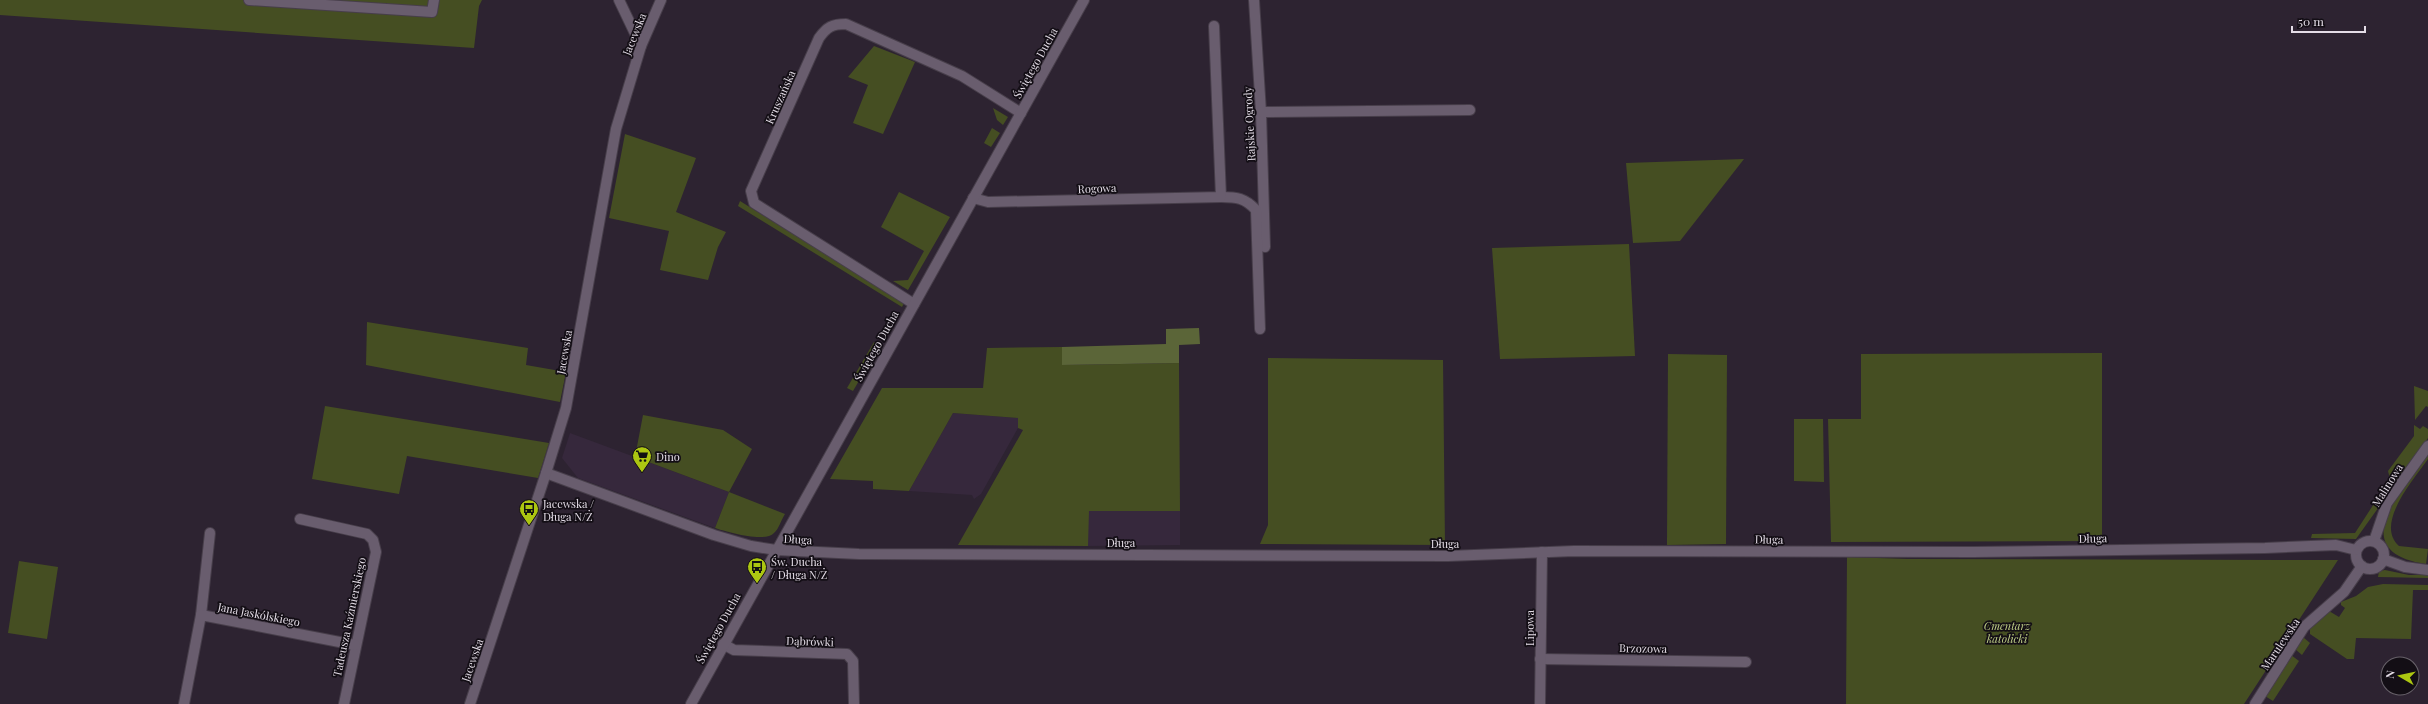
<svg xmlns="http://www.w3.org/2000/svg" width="2428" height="704" viewBox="0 0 2428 704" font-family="'Playfair Display',serif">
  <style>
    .built { fill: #36283c }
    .green { fill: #454e22 }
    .forest { fill: #5b6538 }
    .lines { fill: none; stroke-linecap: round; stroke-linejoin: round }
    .minor-casing { stroke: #473e4a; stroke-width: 12 }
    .tertiary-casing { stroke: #473e4a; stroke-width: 12 }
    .secondary-casing { stroke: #473e4a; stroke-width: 12 }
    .minor { stroke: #695d6e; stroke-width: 10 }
    .tertiary { stroke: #695d6e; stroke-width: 10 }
    .secondary { stroke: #695d6e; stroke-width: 10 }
    .labels { text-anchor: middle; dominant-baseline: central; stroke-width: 3.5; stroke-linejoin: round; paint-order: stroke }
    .street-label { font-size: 11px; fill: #e4dde7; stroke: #130e15 }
    .poi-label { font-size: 11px; fill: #e4dde7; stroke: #130e15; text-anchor: start }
    .park-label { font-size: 11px; font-style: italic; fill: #c0d088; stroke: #130e15 }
  </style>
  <rect width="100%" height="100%" fill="#2d2331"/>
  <g class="built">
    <path d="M953 413 1019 418 1018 428 981 494 974 499 972 495 909 491Z"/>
    <path d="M570 433 729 492 715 528 578 478 562 458Z"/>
    <path d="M1088 511H1180V545L1088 546Z"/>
  </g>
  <g class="green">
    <path d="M0 0H482L479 6 474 48 0 15Z"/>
    <path d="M874 46 915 62 883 134 853 123 868 85 848 77Z"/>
    <path d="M993 108 1008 117 1003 125 997 120Z"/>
    <path d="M992 128 1000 133 991 147 984 143Z"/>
    <path d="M625 134 696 158 676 212 726 232 718 247 708 280 660 270 669 231 609 218Z"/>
    <path d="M1744 159 1680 241 1633 243 1626 163Z"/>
    <path d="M899 192 950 217 908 290 893 281 908 280 924 251 881 227Z"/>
    <path d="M740 201 904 303 902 307 738 206Z"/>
    <path d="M1629 244 1635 356 1500 359 1492 248Z"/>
    <path d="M367 322 528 348 526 365 566 372 560 402 366 365Z"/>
    <path d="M874 342 880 345 853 391 847 388Z"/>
    <path d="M1062 347 1063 365 1179 363 1180 511H1089L1088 546 958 545 1023 430 1018 428V418L953 413 909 491 873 489V481L830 479 882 388H983L987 348Z"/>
    <path d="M2102 353V541L1831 542 1828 419H1861V354Z"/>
    <path d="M1668 354 1727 355 1726 544 1667 545Z"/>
    <path d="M1268 358 1443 360 1445 545 1260 544 1268 525Z"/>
    <path d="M2414 386 2428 391V407L2426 406 2415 420Z"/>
    <path d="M325 406 549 443 538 478 407 456 399 494 312 479Z"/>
    <path d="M643 415 723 430 752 449 729 492 785 514C781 520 779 529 774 533 765 543 727 532 715 528L729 492 635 457Z"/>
    <path d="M1794 419H1823L1824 482 1794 481Z"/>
    <path d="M2414 425 2420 429 2423 426 2428 429V438L2356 539 2311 538 2312 534 2355 533 2390 479 2388 471 2414 436Z"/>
    <path d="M2428 451V459C2414 479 2374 524 2399 546L2428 549 2426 564C2344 552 2401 489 2428 451Z"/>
    <path d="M1847 557 1908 559 2338 560 2244 704H1846Z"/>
    <path d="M19 561 58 567 47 639 8 633Z"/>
    <path d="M2385 570 2409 575H2428V578L2378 577 2379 571Z"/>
    <path d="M2383 584 2428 585V590H2413L2411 639 2356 638 2354 659H2347L2310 634V628L2329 611 2339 617 2345 608 2341 605V602L2356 596 2368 587Z"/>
    <path d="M2303 637 2310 643 2302 655 2295 649Z"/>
    <path d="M2291 655 2299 661 2273 701 2265 696Z"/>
  </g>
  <path class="forest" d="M1199 328 1200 344 1179 345V363L1062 365V347L1166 344V329Z"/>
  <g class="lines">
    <g class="minor-casing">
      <g id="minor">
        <path d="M249 0 432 12 434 0"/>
        <path d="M619 0 641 46"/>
        <path d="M1254 0 1261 112 1265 247"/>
        <path d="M1261 112 1470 110"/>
        <path d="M1221 197C1237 197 1245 198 1256 210L1260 329"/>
        <path d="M973 198 988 202 1221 197 1214 26"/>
        <path d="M914 304 754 203 751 191 819 38C827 27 832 24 846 24L962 76 1021 113"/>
        <path d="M546 473 714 535 751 546 776 550"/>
        <path d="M300 519 367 534 373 540 376 552 344 704"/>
        <path d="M2374 541 2387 503 2428 446"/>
        <path d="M201 615 210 533"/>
        <path d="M723 644 734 650 847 654 853 661 854 704"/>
        <path d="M1540 659 1746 662"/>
        <path d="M184 704 201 615 355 645"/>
        <path d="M1540 704 1542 552"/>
      </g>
    </g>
    <g class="tertiary-casing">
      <g id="tertiary">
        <circle cx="2370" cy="555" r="14"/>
        <path d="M776 550 859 554 1448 556 1574 551 1973 552 2265 548 2336 545 2356 550"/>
        <path d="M2383 559 2405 567 2428 570"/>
        <path d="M470 704 546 473 566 408 616 129 641 46 661 0"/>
        <path d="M2255 704 2304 627 2344 592 2362 566"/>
      </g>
    </g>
    <g class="secondary-casing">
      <path id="secondary" d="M691 704 1084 0"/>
    </g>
    <use href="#minor" class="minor"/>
    <use href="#tertiary" class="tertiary"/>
    <use href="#secondary" class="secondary"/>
  </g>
  <defs>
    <g id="supermarket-pin" transform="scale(1)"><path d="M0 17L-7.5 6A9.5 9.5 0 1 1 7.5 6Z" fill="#acc611" stroke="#130e15"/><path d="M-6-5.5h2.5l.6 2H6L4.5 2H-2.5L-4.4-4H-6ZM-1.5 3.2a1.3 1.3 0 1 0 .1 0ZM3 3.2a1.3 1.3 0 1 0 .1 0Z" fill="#111"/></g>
    <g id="bus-pin" transform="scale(1)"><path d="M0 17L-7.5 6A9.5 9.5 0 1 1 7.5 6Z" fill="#acc611" stroke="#130e15"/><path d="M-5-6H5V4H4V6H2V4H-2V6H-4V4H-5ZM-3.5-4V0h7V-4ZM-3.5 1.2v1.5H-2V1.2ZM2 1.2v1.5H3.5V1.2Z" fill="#111"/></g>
  </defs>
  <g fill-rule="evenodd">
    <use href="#supermarket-pin" x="642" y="456"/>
    <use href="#bus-pin" x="529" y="509"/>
    <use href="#bus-pin" x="757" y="567"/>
  </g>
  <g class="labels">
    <g class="street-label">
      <text transform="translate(634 34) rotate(-68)">Jacewska</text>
      <text transform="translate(1035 63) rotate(-61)">Świętego Ducha</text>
      <text transform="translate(780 97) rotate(-66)">Kruszańska</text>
      <text transform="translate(1249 124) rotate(-93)">Rajskie Ogrody</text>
      <text transform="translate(1097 188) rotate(-2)">Rogowa</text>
      <text transform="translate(876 346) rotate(-61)">Świętego Ducha</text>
      <text transform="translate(564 352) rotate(-80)">Jacewska</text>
      <text transform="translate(2387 485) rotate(-58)">Malinowa</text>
      <text transform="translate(2093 538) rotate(-1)">Długa</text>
      <text transform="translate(798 539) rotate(3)">Długa</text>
      <text transform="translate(1769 539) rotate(1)">Długa</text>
      <text x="1121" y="542">Długa</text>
      <text x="1445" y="543">Długa</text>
      <text transform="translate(259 614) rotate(11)">Jana Jaskólskiego</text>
      <text transform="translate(349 617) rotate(-78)">Tadeusza Kaźmierskiego</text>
      <text transform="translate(718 628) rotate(-61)">Świętego Ducha</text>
      <text transform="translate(1529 628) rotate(-90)">Lipowa</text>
      <text transform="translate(810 641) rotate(2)">Dąbrówki</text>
      <text transform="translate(2280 644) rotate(-56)">Marulewska</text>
      <text transform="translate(1643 648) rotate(1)">Brzozowa</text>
      <text transform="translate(472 660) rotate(-71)">Jacewska</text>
    </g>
    <g class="poi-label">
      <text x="656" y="456">Dino</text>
      <text x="543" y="503">Jacewska /<tspan x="543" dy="13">Długa N/Ż</tspan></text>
      <text x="771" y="561">Św. Ducha<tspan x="771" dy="13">/ Długa N/Ż</tspan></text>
    </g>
    <g class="park-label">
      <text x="2007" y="625">Cmentarz<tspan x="2007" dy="13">katolicki</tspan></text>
    </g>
  </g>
  <g transform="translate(2400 676) rotate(279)"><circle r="19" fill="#130e15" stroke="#676169"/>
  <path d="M0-3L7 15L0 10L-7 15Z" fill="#acc611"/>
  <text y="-6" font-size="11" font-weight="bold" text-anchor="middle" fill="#e4dde7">N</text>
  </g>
  <path d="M2292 26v6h73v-6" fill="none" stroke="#e4dde7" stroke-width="2"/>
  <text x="2298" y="26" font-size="12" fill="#e4dde7" stroke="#130e15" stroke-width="3" paint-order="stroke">50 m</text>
</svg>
